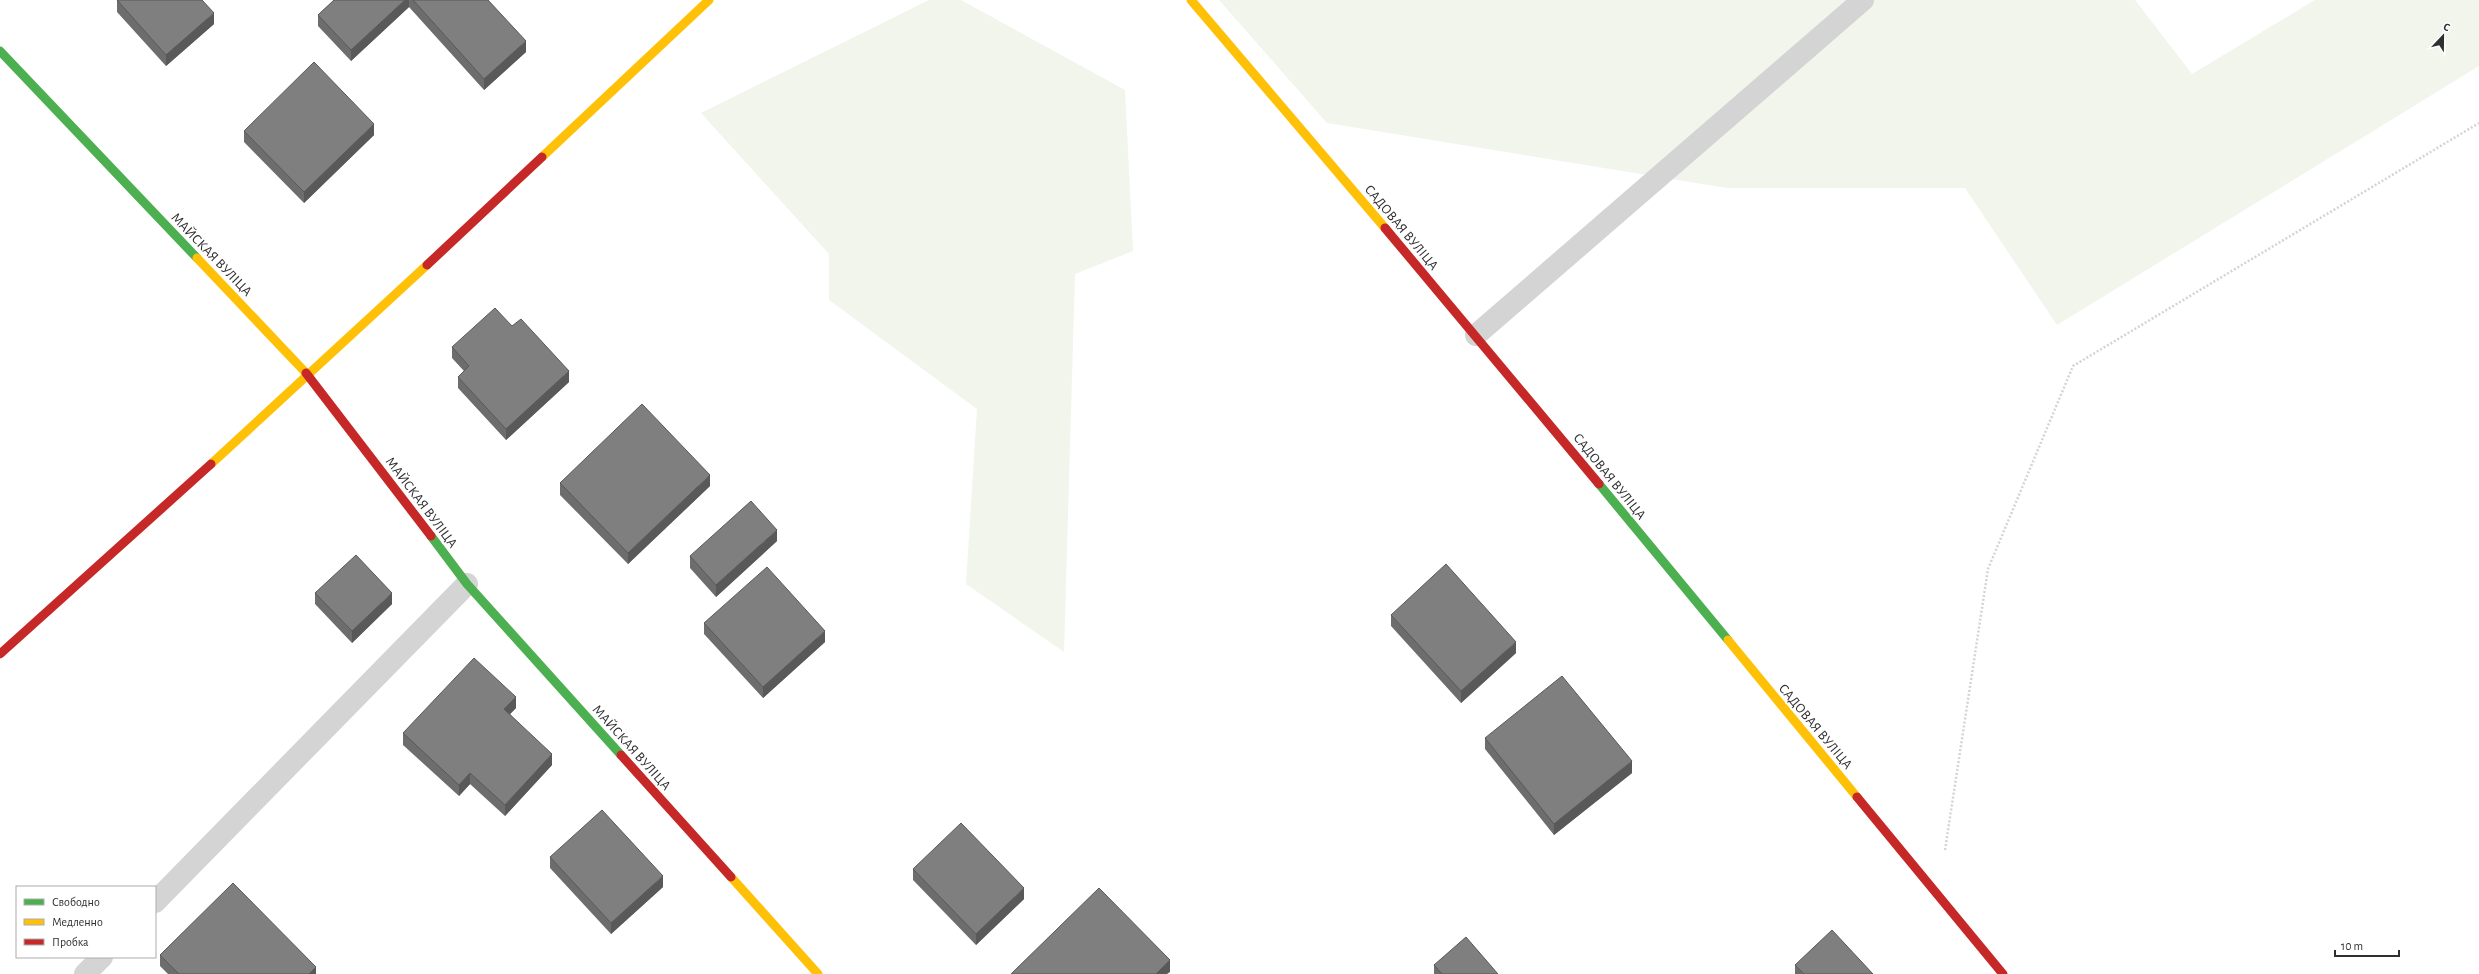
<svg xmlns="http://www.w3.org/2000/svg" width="2479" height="974" font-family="'Alegreya Sans',sans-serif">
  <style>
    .green { fill: #f1f5ec }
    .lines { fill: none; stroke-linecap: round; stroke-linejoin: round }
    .path { stroke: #d4d4d4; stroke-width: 2.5; stroke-dasharray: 2 2; stroke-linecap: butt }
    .lane { stroke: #d4d4d4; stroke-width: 22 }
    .street { stroke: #d4d4d4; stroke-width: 22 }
    .fast { stroke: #4caf50; stroke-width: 9 }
    .slow { stroke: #ffc107; stroke-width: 9 }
    .jam { stroke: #c62828; stroke-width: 9 }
    .wall { fill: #6d6d6d }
    .shaded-wall { fill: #595959 }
    .building { fill: #7f7f7f; stroke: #595959 }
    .labels { text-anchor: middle; stroke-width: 4; stroke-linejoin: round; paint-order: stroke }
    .street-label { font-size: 14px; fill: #2f2f2f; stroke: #fff }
  </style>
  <rect width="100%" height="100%" fill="#fff"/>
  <g class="green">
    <path d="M929 0H961L1125 90 1133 251 1075 274 1064 652 966 584 977 409 829 300V254L701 113Z"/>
    <path d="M1219 0H2135L2192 74 2315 0H2479V66L2057 325 1965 188H1727L1327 123Z"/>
  </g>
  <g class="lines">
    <path class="path" d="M1945 850 1988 569 2073 366 2479 123"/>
    <path class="lane" d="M1476 335 1863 0"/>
    <g class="street">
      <path d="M155 902 467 584"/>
      <path d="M85 974 102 957"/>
    </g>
    <g class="fast">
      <path d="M0 51 197 258"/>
      <path d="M1599 484 1728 640"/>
      <path d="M431 536 467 584 621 755"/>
    </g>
    <g class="slow">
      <path d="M1191 0 1385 228"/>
      <path d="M542 157 709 0"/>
      <path d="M197 258 306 373"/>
      <path d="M211 464 427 265"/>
      <path d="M1728 640 1857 797"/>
      <path d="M731 877 818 974"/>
    </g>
    <g class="jam">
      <path d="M1385 228 1599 484"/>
      <path d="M427 265 542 157"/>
      <path d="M306 373 431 536"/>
      <path d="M0 654 211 464"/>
      <path d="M621 755 731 877"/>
      <path d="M1857 797 2003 974"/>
    </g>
  </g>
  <g class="wall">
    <path d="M117 0 214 24 166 66 117 12Z"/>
    <path d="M334 0H488L526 52 484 90 409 7 351 61 318 26V15Z"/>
    <path d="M244 131 374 135 304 203 244 142Z"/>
    <path d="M512 326 569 382 506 440 458 388V377L464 371 452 358V347Z"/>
    <path d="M560 483 710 486 628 564 560 495Z"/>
    <path d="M777 541 716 597 690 568V556Z"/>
    <path d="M315 593 392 604 352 643 315 604Z"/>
    <path d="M1391 615 1516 653 1461 703 1391 626Z"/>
    <path d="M704 623 825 642 763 698 704 634Z"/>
    <path d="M516 708 510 714 552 765 505 816 470 784 459 796 403 745V733Z"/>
    <path d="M1485 738 1632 773 1554 835 1485 749Z"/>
    <path d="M550 857 663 887 611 934 550 868Z"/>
    <path d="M913 869 1024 899 976 945 913 880Z"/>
    <path d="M160 955 316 974H168L160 966Z"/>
    <path d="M1434 965 1498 974H1434Z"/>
    <path d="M1795 965 1873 974H1795Z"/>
  </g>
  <g class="shaded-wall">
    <path d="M405 0H409V7L351 61V50Z"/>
    <path d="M214 13V24L166 66V55Z"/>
    <path d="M526 41V52L484 90V79Z"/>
    <path d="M374 124V135L304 203V192Z"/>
    <path d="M569 371V382L506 440V429Z"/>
    <path d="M710 475V486L628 564V553Z"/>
    <path d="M777 530V541L716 597V585Z"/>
    <path d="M392 593V604L352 643V631Z"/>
    <path d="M825 631V642L763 698V687Z"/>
    <path d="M1516 642V653L1461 703V691Z"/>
    <path d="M516 697V708L504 720V709Z"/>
    <path d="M552 754V765L505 816V805Z"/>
    <path d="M1632 761V773L1554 835V824Z"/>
    <path d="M470 773V784L459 796V785Z"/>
    <path d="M663 876V887L611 934V923Z"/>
    <path d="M1024 888V899L976 945V934Z"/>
    <path d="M1170 960V972L1167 974H1156Z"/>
    <path d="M316 967V974H309Z"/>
  </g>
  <g class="building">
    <path d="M117 0H202L214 13 166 55Z"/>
    <path d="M334 0H405L351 50 318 15Z"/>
    <path d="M413 0H488L526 41 484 79Z"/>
    <path d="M314 62 374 124 304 192 244 131Z"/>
    <path d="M495 308 512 326 521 319 569 371 506 429 458 377 469 366 452 347Z"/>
    <path d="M642 404 710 475 628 553 560 483Z"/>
    <path d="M751 501 777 530 716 585 690 556Z"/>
    <path d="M356 555 392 593 352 631 315 593Z"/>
    <path d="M1446 564 1516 642 1461 691 1391 615Z"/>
    <path d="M767 567 825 631 763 687 704 623Z"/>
    <path d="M474 658 516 697 504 709 552 754 505 805 470 773 459 785 403 733Z"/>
    <path d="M1562 676 1632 761 1554 824 1485 738Z"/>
    <path d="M602 810 663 876 611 923 550 857Z"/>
    <path d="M961 823 1024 888 976 934 913 869Z"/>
    <path d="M233 883 316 967 309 974H179L160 955Z"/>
    <path d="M1099 888 1170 960 1156 974H1011Z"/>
    <path d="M1832 930 1873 974H1804L1795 965Z"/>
    <path d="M1466 937 1498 974H1442L1434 965Z"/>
  </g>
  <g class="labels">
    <g class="street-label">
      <text transform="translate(1402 227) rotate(50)" y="5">САДОВАЯ ВУЛІЦА</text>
      <text transform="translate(212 254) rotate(46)" y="5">МАЙСКАЯ ВУЛІЦА</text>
      <text transform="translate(1610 476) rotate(51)" y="5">САДОВАЯ ВУЛІЦА</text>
      <text transform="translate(422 502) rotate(53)" y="5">МАЙСКАЯ ВУЛІЦА</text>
      <text transform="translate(1816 726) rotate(50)" y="5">САДОВАЯ ВУЛІЦА</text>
      <text transform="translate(632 747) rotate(48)" y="5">МАЙСКАЯ ВУЛІЦА</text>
    </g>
  </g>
  <rect x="16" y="886" width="140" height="72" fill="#ffffff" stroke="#acacac"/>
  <rect x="24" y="899" width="20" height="6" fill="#4caf50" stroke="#acacac"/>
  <text x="52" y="906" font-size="12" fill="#2f2f2f">Свободно</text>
  <rect x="24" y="919" width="20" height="6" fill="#ffc107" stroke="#acacac"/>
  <text x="52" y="926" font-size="12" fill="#2f2f2f">Медленно</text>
  <rect x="24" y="939" width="20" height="6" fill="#c62828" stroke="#acacac"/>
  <text x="52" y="946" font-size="12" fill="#2f2f2f">Пробка</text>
  <g transform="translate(2443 36) rotate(22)" stroke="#ffffff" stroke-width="3" paint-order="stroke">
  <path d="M0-3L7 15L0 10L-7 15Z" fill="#2f2f2f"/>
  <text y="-6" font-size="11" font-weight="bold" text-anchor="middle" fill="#2f2f2f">С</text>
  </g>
  <path d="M2335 950v6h64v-6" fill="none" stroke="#2f2f2f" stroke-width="2"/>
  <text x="2341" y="950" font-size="12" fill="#2f2f2f" stroke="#ffffff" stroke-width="3" paint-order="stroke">10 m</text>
</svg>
